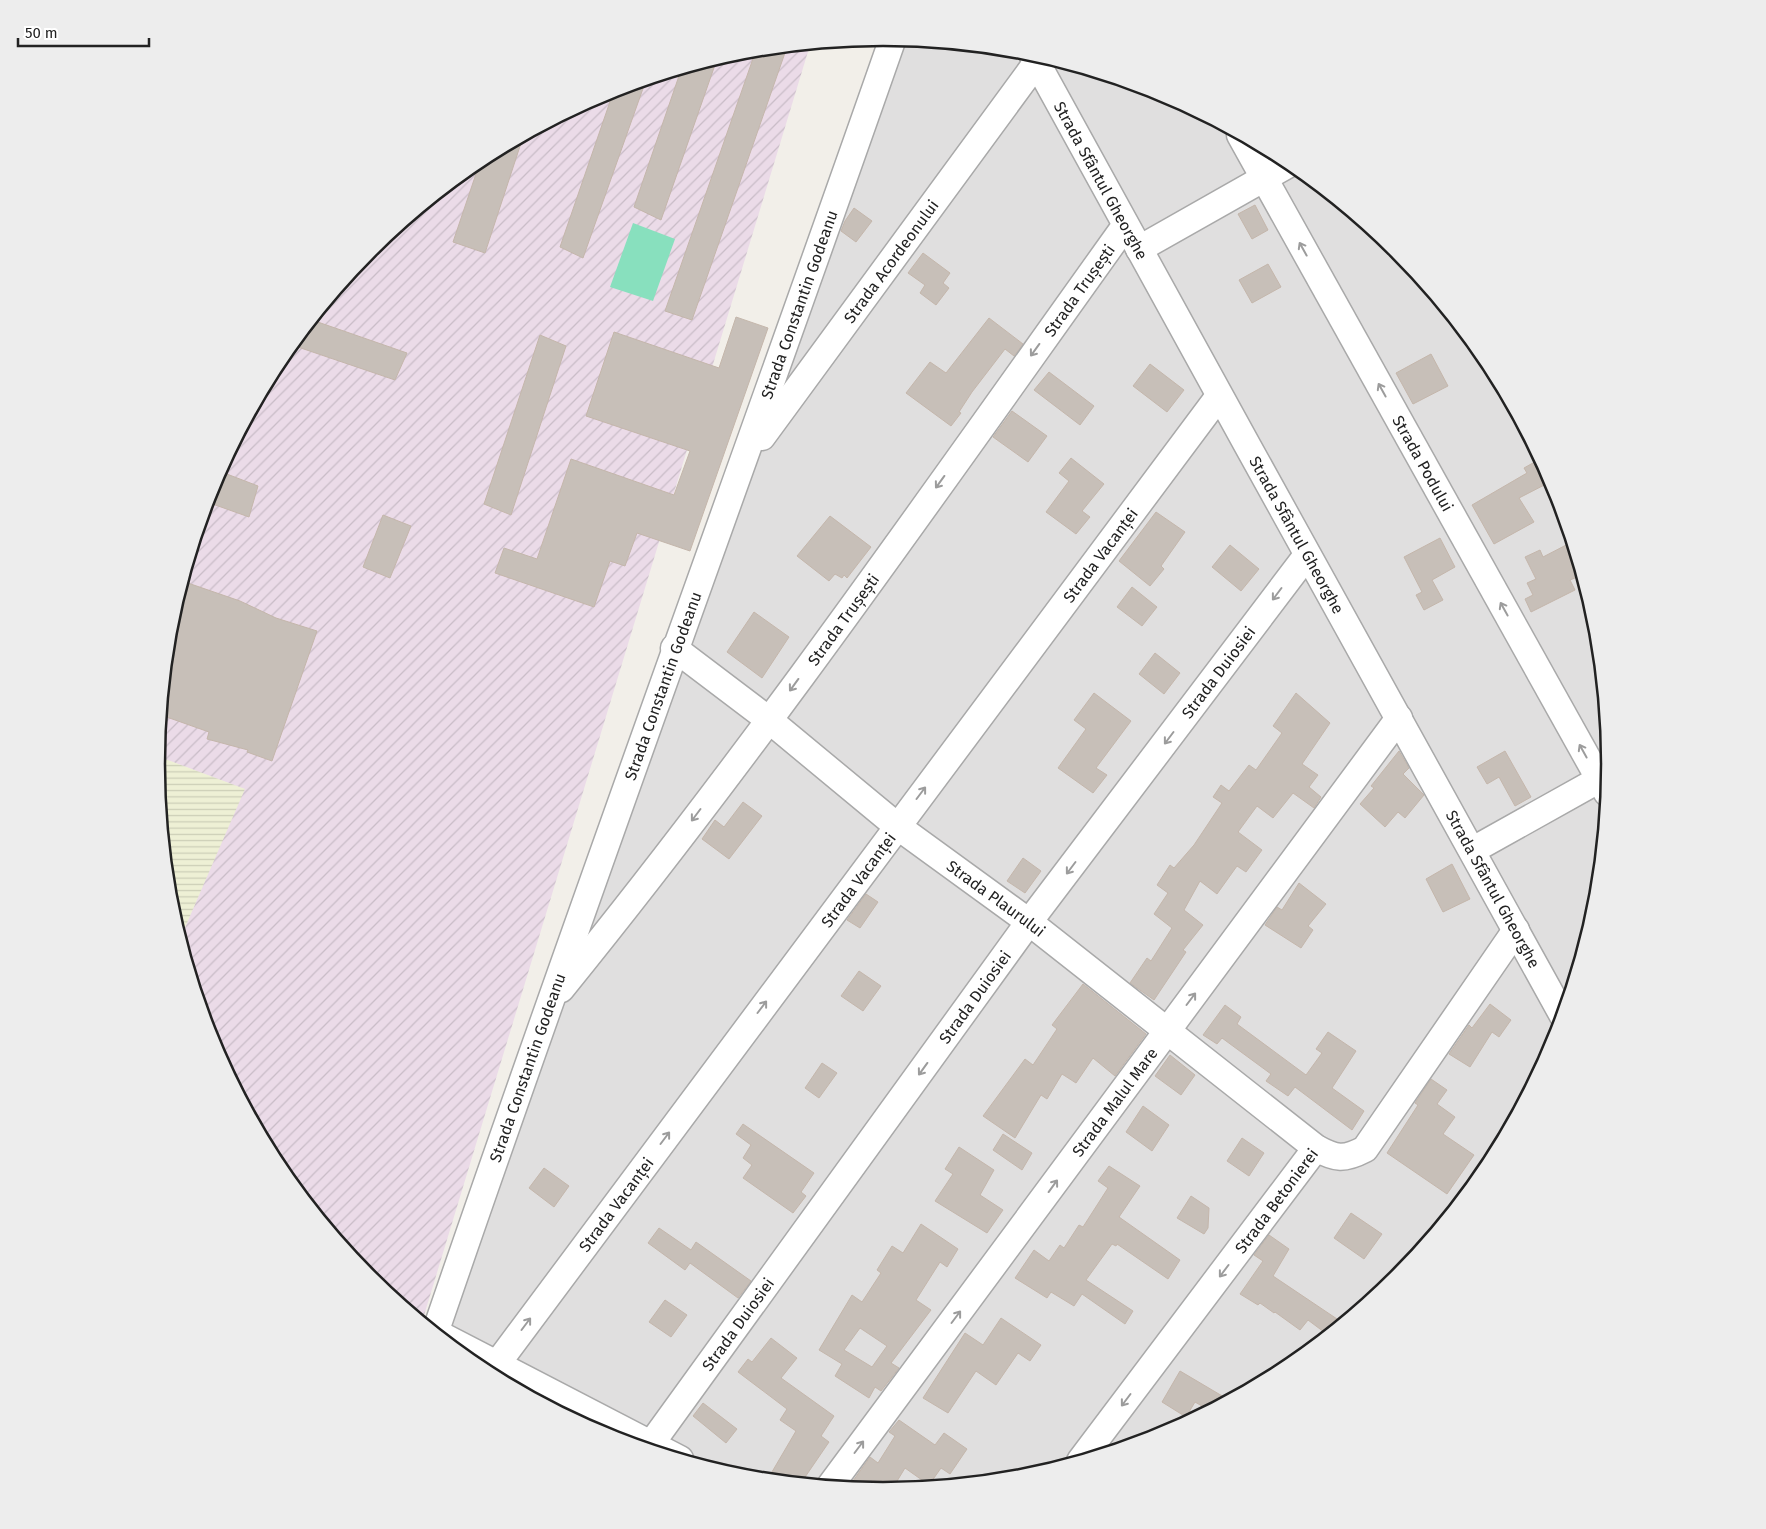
<svg xmlns="http://www.w3.org/2000/svg" width="1766" height="1529" font-family="'Fira Sans',sans-serif">
  <style>
    .residential { fill: #e0dfdf }
    .industrial { fill: url(#industrial-furrows) }
    .farmland { fill: url(#farmland-rules) }
    .pitch { fill: #88e0be }
    .building { fill: #c7bfb8; stroke: #c4b6ab; fill-rule: evenodd }
    .lines { fill: none; stroke-linecap: round; stroke-linejoin: round }
    .minor-casing { stroke: #a9a9a9; stroke-width: 29 }
    .minor { stroke: #fff; stroke-width: 26 }
    .oneway { stroke: #9c9c9c }
    .labels { text-anchor: middle; stroke-width: 5; stroke-linejoin: round; paint-order: stroke }
    .street-label { font-size: 16px; fill: #222; stroke: #fff }
    .rim { fill: none; stroke: #222; stroke-width: 2.5 }
  </style>
  <defs>
    <pattern id="industrial-furrows" width="10" height="10" patternUnits="userSpaceOnUse" patternTransform="scale(1.25)"><rect width="10" height="10" fill="#ebdbe8"/><path d="M-1 1l2-2M0 10L10 0M9 11l2-2" fill="none" stroke="#c9bcc7"/></pattern>
    <pattern id="farmland-rules" width="6" height="5" patternUnits="userSpaceOnUse" patternTransform="scale(1.25)"><rect width="6" height="5" fill="#eef0d5"/><path d="M0 2.5h6" fill="none" stroke="#ccceb7"/></pattern>
  </defs>
  <rect width="100%" height="100%" fill="#f2efe9"/>
  <path class="residential" d="M883 38 1025 52 1161 93 1287 160 1397 251 1488 361 1555 487 1596 623 1610 765 1596 907 1555 1043 1487 1169 1397 1279 1287 1369 1161 1436 1025 1478 883 1491 741 1477 605 1436 479 1369 440 1337Z"/>
  <path class="industrial" d="M810 45 422 1322 369 1278 278 1168 211 1042 180 939 244 789 157 756 170 622 211 486 279 360 369 250 479 160 605 93 741 51Z"/>
  <path class="farmland" d="M157 756 245 789 180 939 170 906Z"/>
  <path class="pitch" d="M633 223 675 239 653 301 610 287Z"/>
  <g class="building">
    <path d="M787 47 692 320 665 311 756 50Z"/>
    <path d="M717 59 661 220 634 207 681 70Z"/>
    <path d="M646 80 583 258 560 247 614 90Z"/>
    <path d="M523 137 485 253 453 242 481 159Z"/>
    <path d="M1255 205 1268 230 1252 239 1238 214Z"/>
    <path d="M854 208 872 221 856 242 841 231 845 221Z"/>
    <path d="M923 253 950 273 943 283 949 288 936 305 920 293 925 285 908 273Z"/>
    <path d="M1268 264 1281 287 1252 303 1239 280Z"/>
    <path d="M736 317 768 328 690 551 637 533 625 566 610 561 594 607 495 573 504 548 537 559 571 459 674 495 690 451 586 416 614 332 719 368Z"/>
    <path d="M989 318 1023 344 1014 356 1005 349 972 392 959 412 961 413 951 426 906 393 930 362 946 373Z"/>
    <path d="M312 320 407 353 395 380 292 345Z"/>
    <path d="M540 335 566 346 511 515 484 504Z"/>
    <path d="M1431 354 1448 386 1413 404 1396 373Z"/>
    <path d="M1150 364 1184 390 1167 412 1133 386Z"/>
    <path d="M1049 372 1094 406 1080 425 1034 390Z"/>
    <path d="M1012 411 1047 436 1028 462 993 437Z"/>
    <path d="M1071 458 1104 484 1082 511 1090 517 1076 534 1046 512 1069 481 1059 473Z"/>
    <path d="M1540 459 1552 481 1519 498 1534 522 1494 544 1472 505 1527 473 1524 468Z"/>
    <path d="M219 471 258 486 249 517 207 502Z"/>
    <path d="M1156 512 1185 532 1161 566 1164 569 1150 586 1119 561Z"/>
    <path d="M383 515 411 526 390 578 363 567Z"/>
    <path d="M830 516 871 547 847 578 844 575 842 578 835 574 829 581 797 556Z"/>
    <path d="M1440 538 1455 567 1432 580 1443 600 1424 610 1416 595 1422 592 1404 557Z"/>
    <path d="M1572 542 1582 575 1570 580 1575 590 1531 612 1525 599 1533 595 1527 583 1536 579 1525 557 1540 550 1543 557Z"/>
    <path d="M1230 545 1259 569 1241 591 1212 567Z"/>
    <path d="M182 581 240 601 276 618 317 631 272 761 247 752 248 750 207 739 209 732 161 715 170 622Z"/>
    <path d="M1132 587 1157 607 1142 626 1117 607Z"/>
    <path d="M754 612 789 637 762 678 727 652Z"/>
    <path d="M1155 653 1180 673 1164 694 1139 674Z"/>
    <path d="M1094 693 1131 721 1096 768 1107 775 1093 793 1058 768 1086 729 1074 720Z"/>
    <path d="M1296 693 1330 723 1302 764 1318 775 1309 787 1321 797 1314 808 1293 793 1273 818 1257 806 1238 832 1262 850 1246 872 1237 866 1217 894 1200 881 1184 910 1203 925 1183 950 1186 952 1154 1000 1130 983 1147 958 1151 961 1172 928 1154 914 1168 893 1157 885 1170 865 1174 868 1194 845 1222 803 1213 797 1221 785 1229 791 1249 765 1256 770 1282 733 1273 726Z"/>
    <path d="M1399 751 1409 768 1403 774 1424 795 1405 818 1398 812 1385 827 1360 804 1374 788 1371 786Z"/>
    <path d="M1505 751 1531 797 1515 806 1499 777 1487 784 1477 767Z"/>
    <path d="M743 802 762 816 729 859 702 839 715 820 724 827Z"/>
    <path d="M1023 858 1041 871 1025 893 1007 881Z"/>
    <path d="M1452 864 1470 899 1443 912 1426 879Z"/>
    <path d="M1299 883 1326 904 1308 926 1313 930 1301 948 1265 925 1277 907 1282 910Z"/>
    <path d="M866 894 878 902 860 928 847 920Z"/>
    <path d="M859 971 881 986 863 1011 841 996Z"/>
    <path d="M1083 984 1146 1034 1115 1076 1093 1058 1076 1083 1062 1074 1047 1099 1041 1095 1015 1138 983 1116 1025 1059 1033 1065 1057 1029 1052 1025Z"/>
    <path d="M1490 1004 1511 1020 1499 1037 1492 1032 1470 1067 1449 1054 1469 1025 1472 1028Z"/>
    <path d="M1225 1005 1241 1017 1237 1024 1306 1075 1322 1053 1316 1049 1328 1032 1356 1051 1332 1088 1364 1111 1352 1130 1295 1087 1288 1096 1266 1081 1271 1074 1222 1038 1217 1044 1203 1035Z"/>
    <path d="M1170 1055 1195 1075 1181 1095 1155 1076Z"/>
    <path d="M822 1063 837 1073 819 1098 805 1088Z"/>
    <path d="M1431 1079 1447 1090 1437 1104 1455 1117 1443 1134 1474 1155 1447 1194 1387 1153 1418 1105 1415 1103Z"/>
    <path d="M1143 1106 1169 1125 1152 1151 1126 1132Z"/>
    <path d="M743 1124 814 1173 801 1192 806 1196 793 1213 743 1178 752 1165 743 1158 751 1145 736 1134Z"/>
    <path d="M1003 1134 1032 1153 1022 1170 993 1150Z"/>
    <path d="M1242 1138 1264 1153 1249 1176 1227 1161Z"/>
    <path d="M959 1147 994 1170 980 1195 1003 1210 987 1233 935 1201 953 1174 945 1169Z"/>
    <path d="M1109 1166 1140 1186 1119 1217 1180 1260 1168 1279 1117 1244 1116 1246 1112 1244 1086 1280 1133 1311 1125 1324 1082 1294 1074 1306 1051 1292 1047 1298 1015 1278 1034 1250 1049 1261 1060 1245 1064 1248 1079 1225 1083 1227 1108 1188 1098 1181Z"/>
    <path d="M544 1168 569 1186 554 1207 529 1188Z"/>
    <path d="M1191 1196 1209 1208 1208 1228 1204 1234 1177 1218Z"/>
    <path d="M1351 1213 1382 1234 1364 1259 1334 1238Z"/>
    <path d="M921 1224 958 1249 947 1267 940 1262 916 1300 931 1310 891 1363 899 1368 881 1391 875 1387 869 1398 835 1376 842 1364 819 1350 852 1295 862 1302 881 1273 877 1270 892 1246 903 1253ZM860 1328 887 1346 872 1367 844 1350Z"/>
    <path d="M659 1228 691 1250 696 1242 751 1281 738 1298 690 1263 685 1270 648 1243Z"/>
    <path d="M1269 1235 1289 1249 1273 1276 1343 1323 1328 1335 1308 1320 1300 1330 1275 1312 1274 1313 1260 1303 1258 1305 1240 1294 1263 1261 1254 1255Z"/>
    <path d="M665 1300 687 1315 671 1337 649 1322Z"/>
    <path d="M1001 1318 1041 1345 1030 1361 1018 1353 996 1385 976 1371 948 1413 923 1398 965 1333 983 1345Z"/>
    <path d="M771 1338 797 1358 781 1378 834 1416 821 1436 829 1442 801 1483 776 1481 769 1477 796 1431 780 1420 787 1409 738 1372 748 1359 752 1362Z"/>
    <path d="M1180 1371 1229 1400 1209 1410 1195 1402 1186 1417 1162 1402Z"/>
    <path d="M703 1403 737 1429 726 1443 693 1416Z"/>
    <path d="M899 1420 935 1445 944 1433 967 1449 950 1474 941 1468 929 1485 905 1468 891 1491 848 1488 870 1457 878 1463 895 1436 889 1432Z"/>
  </g>
  <g class="lines">
    <defs>
      <g id="minor">
        <path id="s1" d="M1032 54C1207 376 1387 694 1563 1016"/>
        <path id="s2" d="M1240 135 1607 793"/>
        <path d="M1139 249 1291 163"/>
        <path id="s3" d="M762 437 1037 62"/>
        <path id="s4" d="M674 648 769 720 897 826 1029 922 1316 1148C1336 1159 1344 1160 1365 1149L1516 930"/>
        <path d="M1473 850 1609 774"/>
        <path id="s5" d="M561 989C760 744 941 483 1125 226"/>
        <path d="M435 1332 680 1459"/>
        <path id="s6" d="M435 1333C583 900 742 470 893 38"/>
        <path id="s7" d="M497 1364 1219 396"/>
        <path id="s8" d="M651 1444 1029 922 1307 555"/>
        <path id="s9" d="M1080 1461 1316 1148"/>
        <path id="s10" d="M830 1486 1399 718"/>
      </g>
    </defs>
    <use href="#minor" class="minor-casing"/>
    <use href="#minor" class="minor"/>
  </g>
  <defs><path id="oneway-shaft" d="M-6 0H5M1.5-3L5.5 0L1.5 3" fill="none" stroke-width="1.6" stroke-linecap="round" stroke-linejoin="round" transform="scale(1.25)"/></defs>
  <g class="oneway">
    <use href="#oneway-shaft" transform="translate(1303 249) rotate(-119)"/>
    <use href="#oneway-shaft" transform="translate(1035 350) rotate(126)"/>
    <use href="#oneway-shaft" transform="translate(1382 390) rotate(-119)"/>
    <use href="#oneway-shaft" transform="translate(940 482) rotate(126)"/>
    <use href="#oneway-shaft" transform="translate(1277 594) rotate(127)"/>
    <use href="#oneway-shaft" transform="translate(1504 609) rotate(-119)"/>
    <use href="#oneway-shaft" transform="translate(794 685) rotate(126)"/>
    <use href="#oneway-shaft" transform="translate(1169 738) rotate(127)"/>
    <use href="#oneway-shaft" transform="translate(1583 751) rotate(-119)"/>
    <use href="#oneway-shaft" transform="translate(921 793) rotate(-53)"/>
    <use href="#oneway-shaft" transform="translate(696 815) rotate(127)"/>
    <use href="#oneway-shaft" transform="translate(1071 868) rotate(127)"/>
    <use href="#oneway-shaft" transform="translate(1191 999) rotate(-53)"/>
    <use href="#oneway-shaft" transform="translate(762 1007) rotate(-53)"/>
    <use href="#oneway-shaft" transform="translate(923 1069) rotate(126)"/>
    <use href="#oneway-shaft" transform="translate(665 1138) rotate(-53)"/>
    <use href="#oneway-shaft" transform="translate(1053 1186) rotate(-54)"/>
    <use href="#oneway-shaft" transform="translate(1224 1271) rotate(127)"/>
    <use href="#oneway-shaft" transform="translate(956 1317) rotate(-53)"/>
    <use href="#oneway-shaft" transform="translate(526 1324) rotate(-53)"/>
    <use href="#oneway-shaft" transform="translate(1126 1400) rotate(127)"/>
    <use href="#oneway-shaft" transform="translate(859 1447) rotate(-53)"/>
  </g>
  <g class="labels">
    <g class="street-label">
      <text dy="6" stroke="none"><textPath href="#s1" startOffset="144">Strada Sfântul Gheorghe</textPath></text>
      <text dy="6" stroke="none"><textPath href="#s3" startOffset="218">Strada Acordeonului</textPath></text>
      <text dy="6" stroke="none"><textPath href="#s5" startOffset="870">Strada Trușești</textPath></text>
      <text dy="6" stroke="none"><textPath href="#s6" startOffset="1091">Strada Constantin Godeanu</textPath></text>
      <text dy="6" stroke="none"><textPath href="#s2" startOffset="376">Strada Podului</textPath></text>
      <text dy="6" stroke="none"><textPath href="#s1" startOffset="549">Strada Sfântul Gheorghe</textPath></text>
      <text dy="6" stroke="none"><textPath href="#s7" startOffset="1009">Strada Vacanței</textPath></text>
      <text dy="6" stroke="none"><textPath href="#s5" startOffset="465">Strada Trușești</textPath></text>
      <text dy="6" stroke="none"><textPath href="#s8" startOffset="958">Strada Duiosiei</textPath></text>
      <text dy="6" stroke="none"><textPath href="#s6" startOffset="686">Strada Constantin Godeanu</textPath></text>
      <text dy="6" stroke="none"><textPath href="#s7" startOffset="604">Strada Vacanței</textPath></text>
      <text dy="6" stroke="none"><textPath href="#s1" startOffset="954">Strada Sfântul Gheorghe</textPath></text>
      <text dy="6" stroke="none"><textPath href="#s4" startOffset="408">Strada Plaurului</textPath></text>
      <text dy="6" stroke="none"><textPath href="#s8" startOffset="552">Strada Duiosiei</textPath></text>
      <text dy="6" stroke="none"><textPath href="#s6" startOffset="281">Strada Constantin Godeanu</textPath></text>
      <text dy="6" stroke="none"><textPath href="#s10" startOffset="478">Strada Malul Mare</textPath></text>
      <text dy="6" stroke="none"><textPath href="#s7" startOffset="199">Strada Vacanței</textPath></text>
      <text dy="6" stroke="none"><textPath href="#s9" startOffset="326">Strada Betonierei</textPath></text>
      <text dy="6" stroke="none"><textPath href="#s8" startOffset="148">Strada Duiosiei</textPath></text>
    </g>
  </g>
  <path d="M0 0H1766V1529H0ZM165 764a718 718 0 1 1 1436 0a718 718 0 1 1-1436 0Z" fill="#ededed" fill-rule="evenodd"/>
  <path class="rim" d="M165 764a718 718 0 1 1 1436 0a718 718 0 1 1-1436 0Z"/>
  <path d="M18 38v8h131v-8" fill="none" stroke="#222222" stroke-width="2.5"/>
  <text x="25" y="38" font-size="15" fill="#222222" stroke="#ffffff" stroke-width="4" paint-order="stroke">50 m</text>
</svg>
